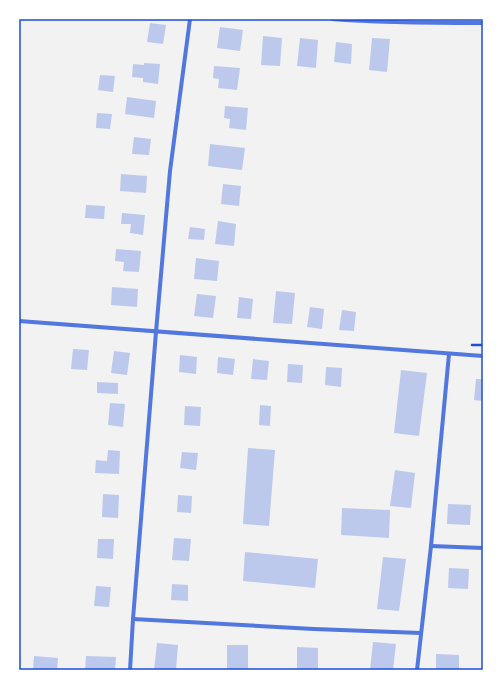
<svg xmlns="http://www.w3.org/2000/svg" width="502" height="689" font-family="'Alegreya Sans',sans-serif">
  <style>
    .building { fill: #bdc9ec }
    .lines { fill: none; stroke-linecap: round; stroke-linejoin: round }
    .path { stroke: #1d4ed8; stroke-width: 2.5 }
    .minor { stroke: #5277de; stroke-width: 4 }
    .neatline { fill: none; stroke: #1d4ed8; stroke-width: 1.5 }
  </style>
  <rect width="100%" height="100%" fill="#f2f2f2"/>
  <g class="building">
    <path d="M150 23 166 25 163 44 147 42Z"/>
    <path d="M220 27 243 30 240 51 217 48Z"/>
    <path d="M263 36 282 38 280 66 261 65Z"/>
    <path d="M300 38 318 40 316 68 297 66Z"/>
    <path d="M372 38 390 39 387 72 369 70Z"/>
    <path d="M336 42 352 44 351 64 334 62Z"/>
    <path d="M144 63 160 64 158 84 143 82V78L132 77 133 64 144 65Z"/>
    <path d="M214 66 240 68 237 90 218 88 219 79 213 78Z"/>
    <path d="M100 75 115 76 113 92 98 90Z"/>
    <path d="M127 97 156 101 154 118 125 114Z"/>
    <path d="M225 106 248 108 246 130 229 128 230 119 224 118Z"/>
    <path d="M97 113 112 114 110 129 96 128Z"/>
    <path d="M134 137 151 139 149 155 132 154Z"/>
    <path d="M210 144 245 148 242 170 208 166Z"/>
    <path d="M121 174 147 176 146 193 120 191Z"/>
    <path d="M223 184 241 186 239 206 221 204Z"/>
    <path d="M86 205 105 206 104 219 85 218Z"/>
    <path d="M122 213 145 215 143 235 130 233 131 224H121Z"/>
    <path d="M218 221 236 224 234 246 215 244Z"/>
    <path d="M190 227 205 229 204 240 188 239Z"/>
    <path d="M116 249 141 251 139 272 123 271 124 262 115 261Z"/>
    <path d="M196 258 219 261 217 281 194 279Z"/>
    <path d="M112 287 138 289 137 307 111 305Z"/>
    <path d="M276 291 295 293 292 324 273 323Z"/>
    <path d="M197 294 216 296 213 318 194 316Z"/>
    <path d="M239 297 253 299 251 319 237 318Z"/>
    <path d="M310 307 324 309 322 329 307 327Z"/>
    <path d="M342 310 356 312 354 331 339 330Z"/>
    <path d="M73 349 89 350 87 370 71 369Z"/>
    <path d="M114 351 130 353 127 375 111 373Z"/>
    <path d="M180 355 197 357 196 374 179 372Z"/>
    <path d="M218 357 235 359 233 375 217 373Z"/>
    <path d="M253 359 269 361 267 380 251 379Z"/>
    <path d="M288 364 303 365 302 383 287 382Z"/>
    <path d="M326 367 342 368 341 387 325 385Z"/>
    <path d="M401 370 427 373 419 436 394 433Z"/>
    <path d="M476 379H483V401L474 400Z"/>
    <path d="M97 382 118 383V394L97 393Z"/>
    <path d="M110 403 125 404 123 427 108 425Z"/>
    <path d="M260 405 271 406 270 426 259 425Z"/>
    <path d="M185 406 201 407 200 426 184 425Z"/>
    <path d="M248 448 275 450 269 526 243 524Z"/>
    <path d="M108 450 120 451 119 474 95 473 96 460 107 461Z"/>
    <path d="M182 452 198 453 196 470 180 468Z"/>
    <path d="M395 470 415 473 411 508 390 506Z"/>
    <path d="M103 494 119 495 118 518 102 517Z"/>
    <path d="M178 495 192 496 191 513 177 512Z"/>
    <path d="M448 504 471 505 470 525 447 524Z"/>
    <path d="M342 508 390 510 389 538 341 535Z"/>
    <path d="M174 538 191 539 189 561 172 560Z"/>
    <path d="M98 539H114L113 559 97 558Z"/>
    <path d="M245 552 318 559 315 588 243 581Z"/>
    <path d="M383 557 406 559 399 611 377 609Z"/>
    <path d="M449 568 469 569 468 589 448 588Z"/>
    <path d="M172 584 188 585V601L171 600Z"/>
    <path d="M96 586 111 587 109 607 94 606Z"/>
    <path d="M373 642 396 644 393 670H370Z"/>
    <path d="M157 643 178 645 176 670H154Z"/>
    <rect x="227" y="645" width="21" height="25"/>
    <path d="M297 647 318 648V670H297Z"/>
    <path d="M436 654 459 655V670H436Z"/>
    <path d="M34 656 58 658 57 670H33Z"/>
    <path d="M86 656 116 657 115 670H85Z"/>
  </g>
  <g class="lines">
    <path class="path" d="M472 345H483"/>
    <g class="minor">
      <path d="M332 19C382 23 433 23 483 23"/>
      <path d="M19 321 483 356"/>
      <path d="M431 546 483 548"/>
      <path d="M133 619 314 629 421 633"/>
      <path d="M130 670 133 619 156 332 170 171 190 19"/>
      <path d="M417 670 431 546 449 354"/>
    </g>
  </g>
  <rect width="502" height="689" fill="none" stroke="#ffffff" stroke-width="40"/>
  <rect x="20" y="20" width="462" height="649" class="neatline"/>
</svg>
